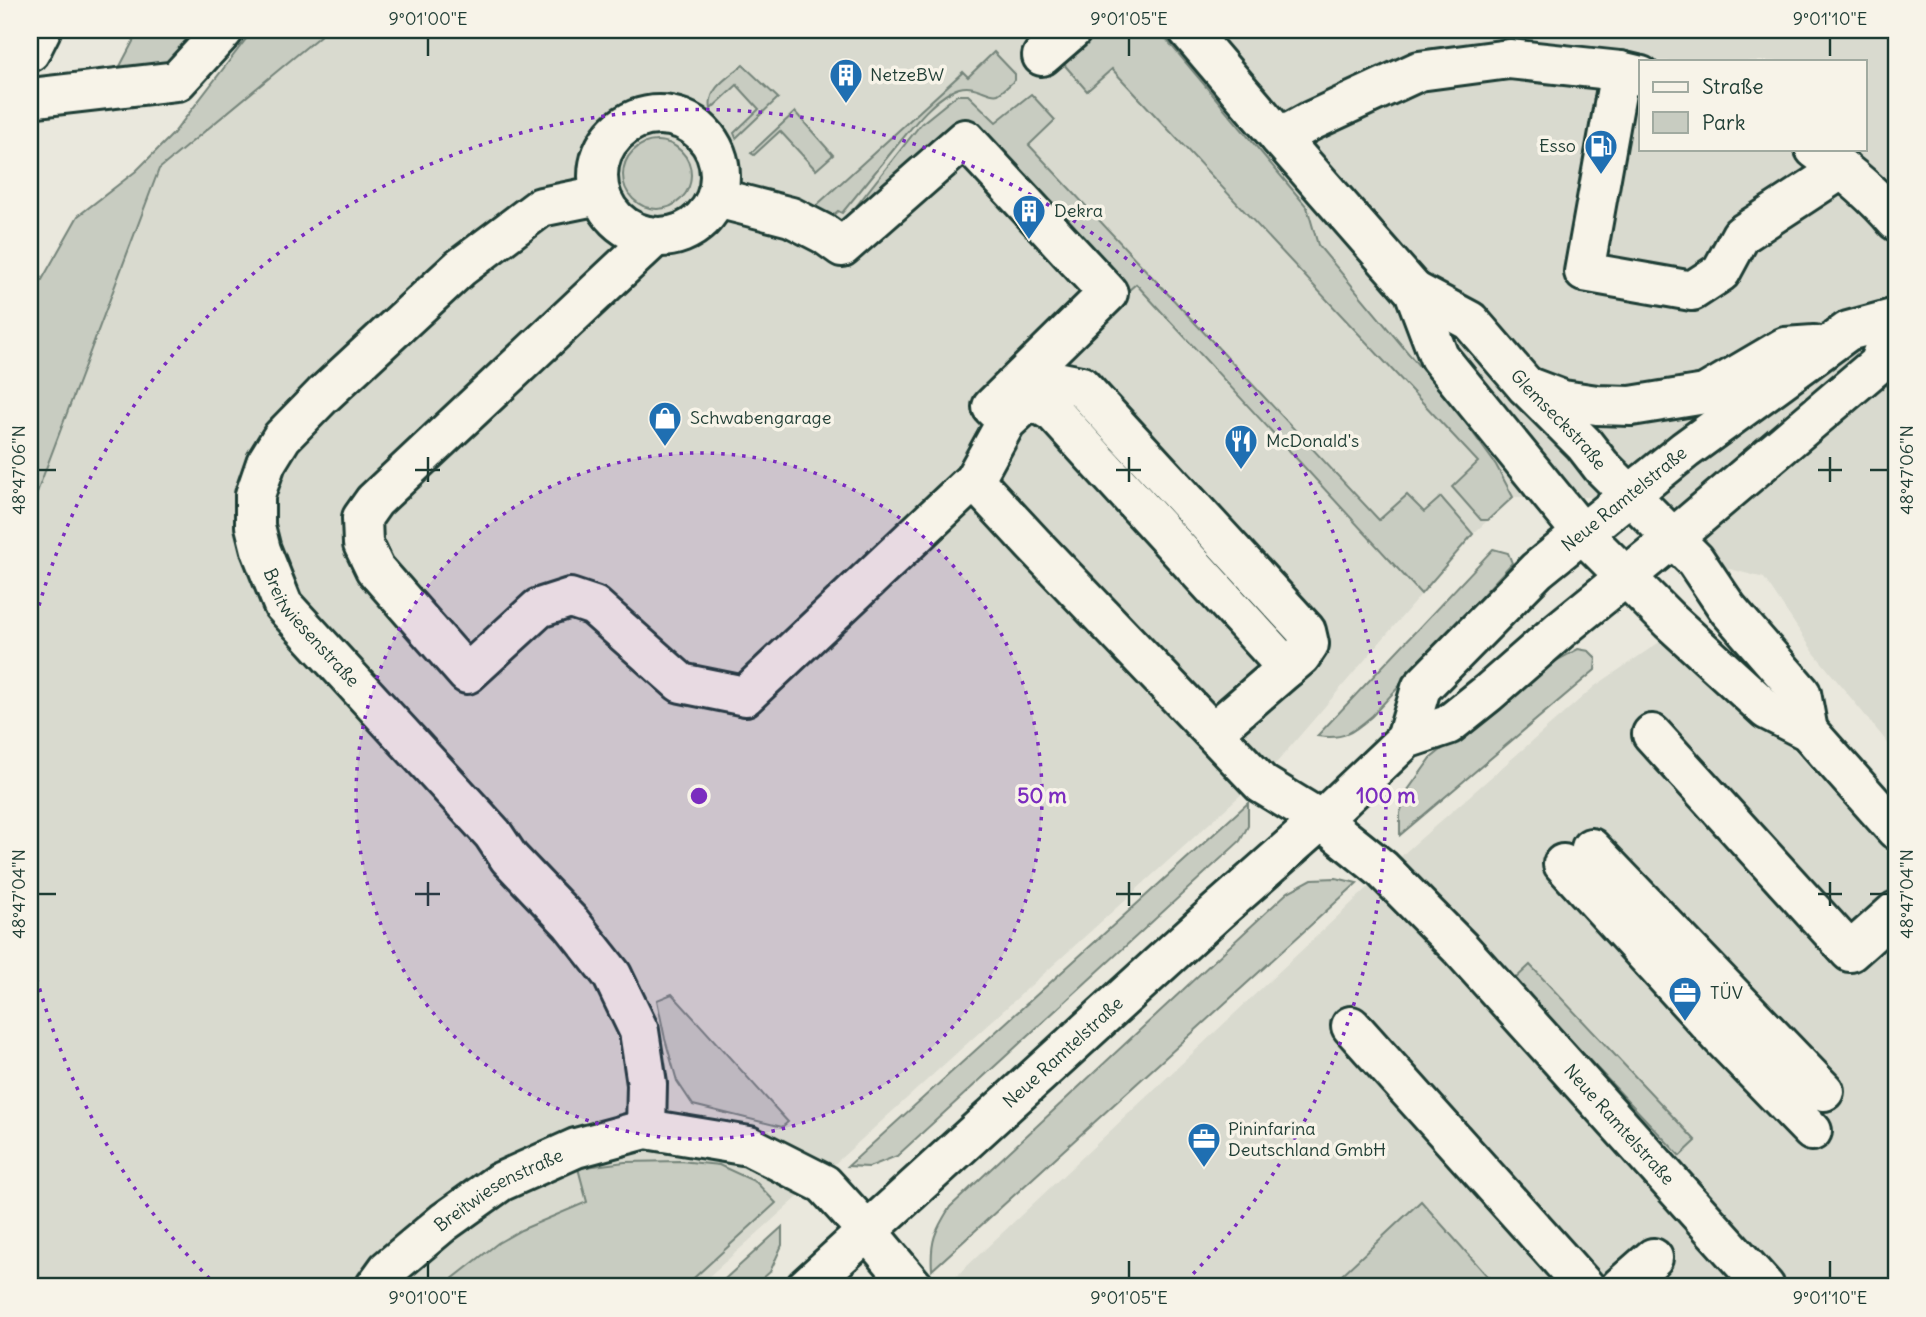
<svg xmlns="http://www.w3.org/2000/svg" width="1926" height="1317" font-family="Delius,sans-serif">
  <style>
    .built { fill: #d9dacf; fill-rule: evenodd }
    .green { fill: #c8ccc1; stroke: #74847a; stroke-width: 2 }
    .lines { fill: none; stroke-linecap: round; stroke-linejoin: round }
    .minor-casing { stroke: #1f3d34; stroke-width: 44 }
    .major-casing { stroke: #1f3d34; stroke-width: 44 }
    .highway-casing { stroke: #1f3d34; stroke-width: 44 }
    .minor { stroke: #f7f3e8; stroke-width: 38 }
    .major { stroke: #f7f3e8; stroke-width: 38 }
    .highway { stroke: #f7f3e8; stroke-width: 38 }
    .ticks { fill: none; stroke: #1f3d34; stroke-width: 2.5 }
    .ring { fill: none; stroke: #7b2cbf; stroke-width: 3.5; stroke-dasharray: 3.5 7 }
    .labels { text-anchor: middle; stroke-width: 7; stroke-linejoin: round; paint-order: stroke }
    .poi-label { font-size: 18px; fill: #1f3d34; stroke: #f7f3e8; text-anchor: start }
    .street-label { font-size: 18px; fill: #1f3d34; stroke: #f7f3e8 }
    .centre { fill: #7b2cbf; stroke: #f7f3e8; stroke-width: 3.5 }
    .ring-label { font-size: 21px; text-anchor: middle; font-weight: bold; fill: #7b2cbf; stroke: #f7f3e8; stroke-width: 7; stroke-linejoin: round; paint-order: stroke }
    .neatline { fill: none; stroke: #1f3d34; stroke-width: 2.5 }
    .ticks-label { font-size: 18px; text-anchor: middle; fill: #1f3d34 }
  </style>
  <rect width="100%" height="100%" fill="#eae8dd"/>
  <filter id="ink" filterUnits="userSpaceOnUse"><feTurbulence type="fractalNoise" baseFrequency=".0143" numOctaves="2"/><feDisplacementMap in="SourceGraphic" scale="14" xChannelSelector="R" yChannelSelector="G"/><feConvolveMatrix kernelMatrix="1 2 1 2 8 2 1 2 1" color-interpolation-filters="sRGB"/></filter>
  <g filter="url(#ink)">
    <g class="built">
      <path d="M327 30H1896V753L1815 654 1764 578 1695 560 1630 497H1513L1473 534 1278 761 807 1189 697 1287H30V511L159 169ZM1641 61H1865V149H1641Z"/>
      <path d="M1667 637 1765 718 1896 862V1287H945L1409 849 1595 686Z"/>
    </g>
    <g class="green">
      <path d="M139 30H224L177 81 107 91Z"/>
      <path d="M253 30H327L159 169 30 511V301L78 216 136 171 173 134Z"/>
      <path d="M1101 30H1156L1161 33 1307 207 1318 245 1460 415 1496 465 1513 497 1488 520H1481L1452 487 1478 462 1112 69 1087 91 1062 62Z"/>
      <path d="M994 52 1015 74V80C1010 84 1004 91 998 94 988 98 973 79 952 91 928 104 911 129 894 149 877 170 859 192 842 213L838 211 821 225 808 213 963 72 968 77Z"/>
      <path d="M743 65 778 98 736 138 734 133 759 109 737 85 711 109C707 88 729 77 743 65Z"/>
      <path d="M1031 94 1055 120 1029 145 1379 520 1407 495 1424 512 1441 497 1473 534 1421 594 1136 284 1121 297 956 121 849 221 847 218 921 124 957 95H968L996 122Z"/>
      <path d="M795 112 833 155 816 170 780 131 754 155 751 153Z"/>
      <circle cx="657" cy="175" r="34"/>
      <path d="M1493 549 1508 553 1512 563 1372 716C1352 733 1344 740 1317 736Z"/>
      <path d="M1578 649 1589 651 1596 658 1595 670 1400 835V813L1408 790 1431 758 1522 685 1550 664Z"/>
      <path d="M1248 803V826L1240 841 897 1156 869 1167 848 1166Z"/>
      <path d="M1336 878 1357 883 932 1270C930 1241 935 1231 950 1207L1288 892 1312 879Z"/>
      <path d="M1530 965 1696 1141 1680 1156 1514 980Z"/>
      <path d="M672 994 788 1122 782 1127 693 1105 677 1081 665 1039 657 1000Z"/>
      <path d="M680 1161 719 1165 756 1182 776 1203 684 1287H442L498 1243 521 1230 587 1202 578 1168 625 1162Z"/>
      <path d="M1421 1201 1497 1287H1329Z"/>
      <path d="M782 1227V1245L770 1272 753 1287H716Z"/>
    </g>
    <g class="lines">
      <defs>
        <g id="minor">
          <path d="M1188 30 1280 138 1414 291 1439 357 1582 533 1670 621 1767 710 1808 731 1896 830"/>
          <path d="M1042 56 1072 30"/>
          <path d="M1620 71 1584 272 1692 291 1721 272 1741 235 1842 169"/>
          <path d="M30 98 177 81 224 30"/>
          <circle cx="659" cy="176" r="61"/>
          <path d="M1280 138 1311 121 1419 71 1509 59 1620 71 1641 76"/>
          <path d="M1815 149C1844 170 1873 193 1896 221"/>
          <path id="s1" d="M600 195 541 207 460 268 323 395 282 437 266 463 255 495V526L261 550 283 605 493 834 509 858 571 923 612 975 639 1031 647 1084 646 1129"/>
          <path d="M717 198 791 217 824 234 842 247 965 139 1108 293 992 407 995 410"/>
          <path d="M655 237 374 501 362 518 363 544 375 569 467 674 539 608 570 598 594 606 681 683 745 696 974 480 1006 422 1031 399 1054 413 1287 668 1213 732"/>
          <path id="s2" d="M1414 291 1470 321 1526 386 1584 444 1601 466 1695 560 1728 609 1801 693 1808 731"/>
          <path d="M1031 399 1056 381 1081 386 1306 631 1309 644 1301 656 1287 668"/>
          <path id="s3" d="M974 480 1033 544 1262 784 1321 820 1382 869 1461 949 1765 1287"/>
          <path d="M1652 734 1850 952 1896 911"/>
          <path d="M1591 848 1824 1091"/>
          <path d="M1563 864 1720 1036 1812 1131"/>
          <path d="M1351 1026 1585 1287"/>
          <path id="s4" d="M375 1287 388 1269 444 1222 500 1182 576 1148 646 1129 749 1146 824 1184 867 1231 914 1287"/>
          <path d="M1620 1287 1653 1258"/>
        </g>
        <g id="major">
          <path d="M1526 386 1563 400 1597 405 1631 406 1705 394 1785 347 1814 345"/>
          <path id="s5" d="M1406 739 1421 688 1537 570 1685 450 1848 331 1896 318"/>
          <path id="s6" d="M806 1287 1217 912 1321 820 1406 739 1448 725 1488 693 1560 630 1672 539 1878 364 1896 318"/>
        </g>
        <path id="highway" d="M30 52 41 30"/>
      </defs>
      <use href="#minor" class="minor-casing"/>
      <use href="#major" class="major-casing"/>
      <use href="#highway" class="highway-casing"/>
      <use href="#minor" class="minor"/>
      <use href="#major" class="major"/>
      <use href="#highway" class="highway"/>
    </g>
  </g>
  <path class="ticks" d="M428 38V56M1129 38V56M1830 38V56M428 457V482M1129 457V482M1830 457V482M38 470H56M415 470H440M1116 470H1141M1818 470H1842M1870 470H1888M428 882V906M1129 882V906M1830 882V906M38 894H56M415 894H440M1116 894H1141M1818 894H1842M1870 894H1888M428 1261V1278M1129 1261V1278M1830 1261V1278"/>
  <circle cx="699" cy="796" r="343" fill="#7b2cbf" fill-opacity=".12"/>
  <g class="ring">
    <circle cx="699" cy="796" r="343"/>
    <path d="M217 1286A687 687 0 0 1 31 956M31 636A687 687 0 1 1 1181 1286"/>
  </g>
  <defs>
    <symbol id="building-pin" viewBox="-11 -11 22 30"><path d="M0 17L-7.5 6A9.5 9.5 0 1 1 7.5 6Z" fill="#1f6fb2" stroke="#f7f3e8"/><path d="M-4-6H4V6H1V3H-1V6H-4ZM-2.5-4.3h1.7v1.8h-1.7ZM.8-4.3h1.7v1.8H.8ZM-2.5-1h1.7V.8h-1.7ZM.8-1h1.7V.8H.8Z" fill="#fff"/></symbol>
    <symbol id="fuel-pin" viewBox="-11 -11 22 30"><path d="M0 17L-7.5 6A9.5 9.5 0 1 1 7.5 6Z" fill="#1f6fb2" stroke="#f7f3e8"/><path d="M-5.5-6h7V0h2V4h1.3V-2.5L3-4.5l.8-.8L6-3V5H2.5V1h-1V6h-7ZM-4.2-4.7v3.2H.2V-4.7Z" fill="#fff"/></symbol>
    <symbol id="shop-pin" viewBox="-11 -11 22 30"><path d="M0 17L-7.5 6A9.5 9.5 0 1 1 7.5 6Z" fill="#1f6fb2" stroke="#f7f3e8"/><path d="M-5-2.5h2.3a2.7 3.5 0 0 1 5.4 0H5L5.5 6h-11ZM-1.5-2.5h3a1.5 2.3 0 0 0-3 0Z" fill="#fff"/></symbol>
    <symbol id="restaurant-pin" viewBox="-11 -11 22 30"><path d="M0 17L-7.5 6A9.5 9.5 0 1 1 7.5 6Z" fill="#1f6fb2" stroke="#f7f3e8"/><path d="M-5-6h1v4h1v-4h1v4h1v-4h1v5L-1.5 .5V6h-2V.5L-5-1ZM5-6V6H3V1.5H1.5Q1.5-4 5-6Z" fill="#fff"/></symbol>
    <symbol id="office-pin" viewBox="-11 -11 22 30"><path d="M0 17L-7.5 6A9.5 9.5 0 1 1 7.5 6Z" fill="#1f6fb2" stroke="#f7f3e8"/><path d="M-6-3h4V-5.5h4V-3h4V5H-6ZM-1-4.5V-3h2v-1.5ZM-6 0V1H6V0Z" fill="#fff"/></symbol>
  </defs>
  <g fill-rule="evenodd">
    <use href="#building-pin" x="827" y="56" width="38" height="52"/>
    <use href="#fuel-pin" x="1582" y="127" width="38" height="52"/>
    <use href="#building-pin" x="1010" y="192" width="38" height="52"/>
    <use href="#shop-pin" x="646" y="399" width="38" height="52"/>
    <use href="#restaurant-pin" x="1222" y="422" width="38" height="52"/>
    <use href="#office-pin" x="1666" y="974" width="38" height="52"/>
    <use href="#office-pin" x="1185" y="1120" width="38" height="52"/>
  </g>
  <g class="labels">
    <g class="poi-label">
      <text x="870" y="81">NetzeBW</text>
      <text x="1576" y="152" text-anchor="end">Esso</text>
      <text x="1054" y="217">Dekra</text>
      <text x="690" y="424">Schwabengarage</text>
      <text x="1266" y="447">McDonald's</text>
      <text x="1710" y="999">TÜV</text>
      <text x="1228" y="1135">Pininfarina<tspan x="1228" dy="21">Deutschland GmbH</tspan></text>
    </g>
    <g class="street-label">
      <text dy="6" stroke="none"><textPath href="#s2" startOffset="196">Glemseckstraße</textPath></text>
      <text dy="6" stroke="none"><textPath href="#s5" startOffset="331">Neue Ramtelstraße</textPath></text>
      <text dy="6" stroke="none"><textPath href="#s1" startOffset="621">Breitwiesenstraße</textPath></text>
      <text dy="6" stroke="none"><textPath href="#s6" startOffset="348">Neue Ramtelstraße</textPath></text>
      <text dy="6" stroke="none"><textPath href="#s3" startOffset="915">Neue Ramtelstraße</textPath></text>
      <text dy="6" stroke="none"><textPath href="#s4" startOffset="159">Breitwiesenstraße</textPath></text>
    </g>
  </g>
  <circle cx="699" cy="796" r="10" class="centre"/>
  <g class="ring-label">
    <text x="1042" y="803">50 m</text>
    <text x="1386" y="803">100 m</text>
  </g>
  <rect width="1926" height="1317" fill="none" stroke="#f7f3e8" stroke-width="77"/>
  <rect x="1639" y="60" width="228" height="91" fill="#f7f3e8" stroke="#a1aaa0" stroke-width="2"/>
  <rect x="1653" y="82" width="35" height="10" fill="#f7f3e8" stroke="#a1aaa0" stroke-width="2"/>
  <text x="1702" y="94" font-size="21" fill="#1f3d34">Straße</text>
  <rect x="1653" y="112" width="35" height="21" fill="#c8ccc1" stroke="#a1aaa0" stroke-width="2"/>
  <text x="1702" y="130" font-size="21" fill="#1f3d34">Park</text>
  <rect x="38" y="38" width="1850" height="1240" class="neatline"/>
  <g class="ticks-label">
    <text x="428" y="25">9°01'00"E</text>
    <text x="1129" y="25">9°01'05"E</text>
    <text x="1830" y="25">9°01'10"E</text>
    <text transform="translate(19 470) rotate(-90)" y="6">48°47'06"N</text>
    <text transform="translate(1907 470) rotate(-90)" y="6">48°47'06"N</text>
    <text transform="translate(19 894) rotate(-90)" y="6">48°47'04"N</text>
    <text transform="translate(1907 894) rotate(-90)" y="6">48°47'04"N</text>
    <text x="428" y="1304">9°01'00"E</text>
    <text x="1129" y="1304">9°01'05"E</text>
    <text x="1830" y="1304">9°01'10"E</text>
  </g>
</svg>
